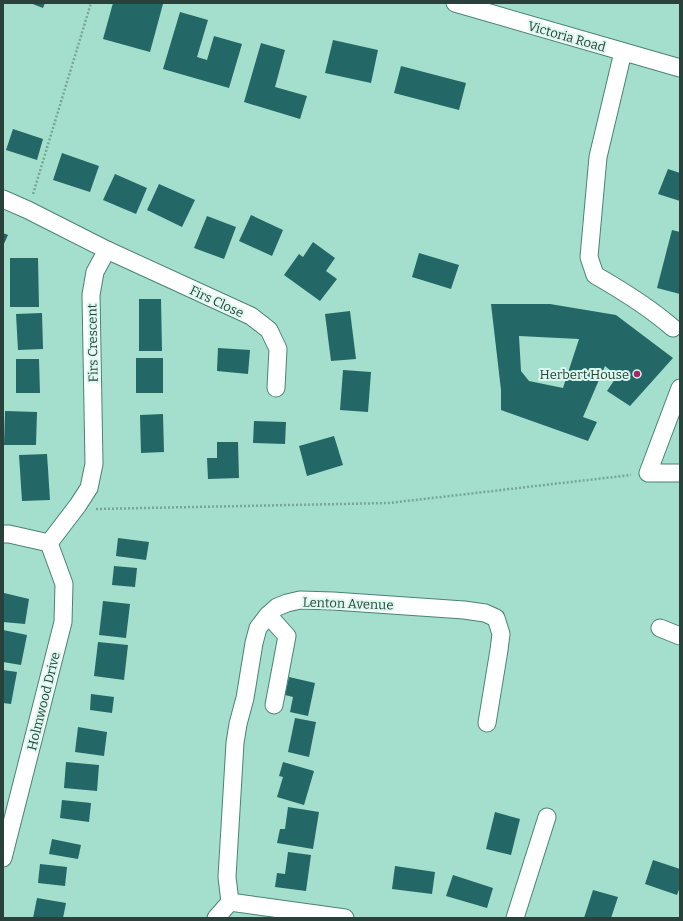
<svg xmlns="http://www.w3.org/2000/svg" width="683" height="921" font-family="Bitter,serif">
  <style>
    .building { fill: #236766; fill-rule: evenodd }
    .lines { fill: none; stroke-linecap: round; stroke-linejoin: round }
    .minor-casing { stroke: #498373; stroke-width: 19 }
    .path { stroke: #77a697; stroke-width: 2.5; stroke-dasharray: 2 2; stroke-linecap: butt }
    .minor { stroke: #fff; stroke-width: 17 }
    .poi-dot { fill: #aa246b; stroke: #dbf9ef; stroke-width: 1.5 }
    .labels { text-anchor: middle; stroke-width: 4; stroke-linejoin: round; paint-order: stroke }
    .street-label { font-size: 13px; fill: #29413a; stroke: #dbf9ef }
    .poi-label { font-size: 13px; fill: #29413a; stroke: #dbf9ef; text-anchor: end }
  </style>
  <rect width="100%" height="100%" fill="#a3dfcc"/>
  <g class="building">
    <path d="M30 3H45L43 8Z"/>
    <path d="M113 3 163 4 150 52 103 39Z"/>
    <path d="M180 12 208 20 197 57 207 60 214 36 242 44 229 88 163 69Z"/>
    <path d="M333 40 378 50 371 83 325 73Z"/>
    <path d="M261 43 285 50 275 87 307 96 300 119 244 102Z"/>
    <path d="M401 66 466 83 459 110 394 93Z"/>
    <path d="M13 129 43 139 37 160 6 150Z"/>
    <path d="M62 153 99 166 90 192 53 180Z"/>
    <path d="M668 169 680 173V201L658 194Z"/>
    <path d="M115 174 147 188 136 214 103 200Z"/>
    <path d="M159 184 195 200 182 227 147 210Z"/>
    <path d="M251 215 283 230 272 256 239 241Z"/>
    <path d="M207 216 236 227 224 259 194 248Z"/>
    <path d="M672 230 680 232V294L657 288Z"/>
    <path d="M3 233 8 235 3 246Z"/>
    <path d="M313 242 335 258 326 271 337 279 320 301 284 275 299 254 303 257Z"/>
    <path d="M419 253 459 265 451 289 412 277Z"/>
    <path d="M10 258H38L39 307H10Z"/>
    <path d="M139 299H161L162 351H139Z"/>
    <path d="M491 304H550L616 315 673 358 630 406 607 391 617 376 605 366 583 417 597 422 588 441 501 410V390ZM519 336 579 339 563 388 529 381 521 371Z"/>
    <path d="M350 311 356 359 331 361 325 314Z"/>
    <path d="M42 313 43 349 18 350 16 314Z"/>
    <path d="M218 348 250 350 248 374 217 371Z"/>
    <rect x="136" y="358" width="27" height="35"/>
    <path d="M16 359H39L40 393H16Z"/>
    <path d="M343 370 371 372 368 412 340 410Z"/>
    <path d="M5 411 37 412 36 445H4Z"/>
    <path d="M163 414 164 452 141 453 140 415Z"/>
    <path d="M254 421 286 422 285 444 253 443Z"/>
    <path d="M334 436 343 465 307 476 299 446Z"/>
    <path d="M217 442H238L239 478 208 479 207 458H217Z"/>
    <path d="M47 454 50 500 22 501 19 455Z"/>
    <path d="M118 538 149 542 146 560 116 556Z"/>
    <path d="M114 566 137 568 135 587 112 585Z"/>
    <path d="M4 593 29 599 25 624 3 622Z"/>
    <path d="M103 601 130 604 126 638 99 635Z"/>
    <path d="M3 630 27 635 21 665 3 662Z"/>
    <path d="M98 642 128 645 124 680 94 676Z"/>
    <path d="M3 670 17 672 11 704 3 703Z"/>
    <path d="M289 677 315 683 308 716 290 712 293 697 285 695Z"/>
    <path d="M91 694 114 697 112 713 90 710Z"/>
    <path d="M295 718 316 722 309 757 288 752Z"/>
    <path d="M78 727 107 732 104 756 75 752Z"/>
    <path d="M66 762 99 765 97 791 64 788Z"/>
    <path d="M283 762 314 771 304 805 277 797 283 777 279 776Z"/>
    <path d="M62 800 91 803 89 822 60 818Z"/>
    <path d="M288 807 319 812 313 849 277 843 280 829H285Z"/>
    <path d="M495 812 520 819 511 855 486 849Z"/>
    <path d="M52 839 81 845 78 859 49 854Z"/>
    <path d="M288 852 311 855 306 891 275 887 277 873 285 874Z"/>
    <path d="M653 860 680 869V887L677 895 645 884Z"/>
    <path d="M40 864 67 867 65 886 38 883Z"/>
    <path d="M395 866 435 872 432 894 392 889Z"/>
    <path d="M453 875 493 888 487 908 446 896Z"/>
    <path d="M593 890 618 897 611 918H584Z"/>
    <path d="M37 898 66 903 63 918H33Z"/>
  </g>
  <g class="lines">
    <defs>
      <g id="minor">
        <path d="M455 3 680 68"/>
        <path d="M623 52 598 157 589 257 595 275C623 291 649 307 673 328"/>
        <path d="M3 199 28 210 107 250 95 272 91 295 94 464 89 488 78 505 49 543"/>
        <path d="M107 250 251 316 269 330 278 349 276 388"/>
        <path d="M680 388 648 473H680"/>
        <path d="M3 534H9L49 543"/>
        <path d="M268 615 287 636 274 705"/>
        <path d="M660 628 680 636"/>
        <path d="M3 858 63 622 64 584 49 543"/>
        <path d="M230 902 227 877 235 743 238 724 245 698 254 643 258 628 268 615 277 607 287 603 300 600 333 601 464 610 485 613 496 618 501 634 499 650 487 723"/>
        <path d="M216 918 230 902 345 918"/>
        <path d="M515 918 547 817"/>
      </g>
    </defs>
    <use href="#minor" class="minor-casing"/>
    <g class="path">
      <path d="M33 194 91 3"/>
      <path d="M96 509 389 503 631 475"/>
    </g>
    <use href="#minor" class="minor"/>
  </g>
  <circle class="poi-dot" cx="637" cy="374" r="4"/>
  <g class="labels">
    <g class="street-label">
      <text transform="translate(567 36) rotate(16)" y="5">Victoria Road</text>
      <text transform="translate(217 301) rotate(25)" y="5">Firs Close</text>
      <text transform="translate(92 343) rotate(-91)" y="5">Firs Crescent</text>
      <text transform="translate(348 603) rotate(2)" y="5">Lenton Avenue</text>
      <text transform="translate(43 701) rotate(-76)" y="5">Holmwood Drive</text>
    </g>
    <g class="poi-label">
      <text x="629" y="379">Herbert House</text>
    </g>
  </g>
  <rect width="683" height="921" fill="none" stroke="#29413a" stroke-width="8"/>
</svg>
